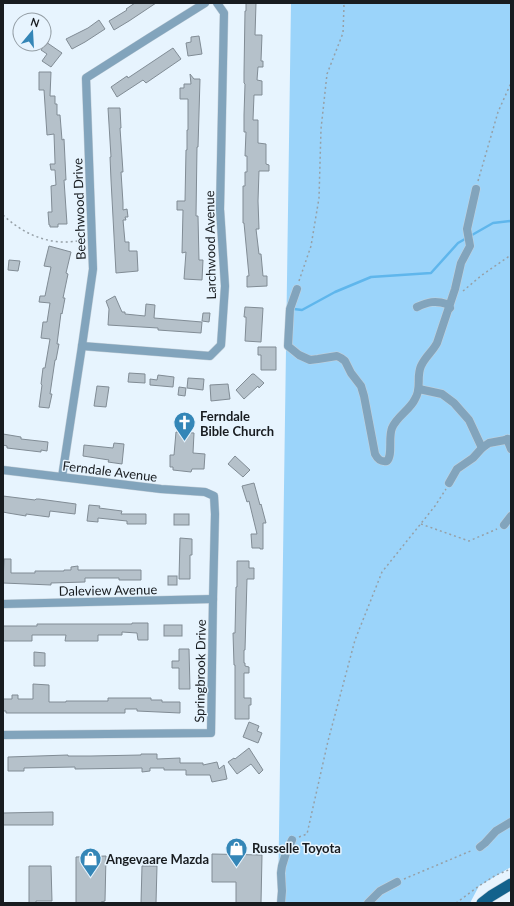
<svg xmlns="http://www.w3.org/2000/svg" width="514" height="906" font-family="Lato,sans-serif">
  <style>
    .green { fill: #9bd4fa }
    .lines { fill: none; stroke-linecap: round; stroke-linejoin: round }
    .stream { stroke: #5fb6ec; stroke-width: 2.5 }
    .building { fill: #b5c1ca; stroke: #818c95 }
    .minor-casing { stroke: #c6d1da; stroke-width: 9 }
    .major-casing { stroke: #c6d1da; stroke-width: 12 }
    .path { stroke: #96a0a7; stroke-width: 1.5; stroke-dasharray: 2 3; stroke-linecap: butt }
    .minor { stroke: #82a4bc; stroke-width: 8 }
    .major { stroke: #13628c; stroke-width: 11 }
    .labels { text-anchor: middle; stroke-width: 3; stroke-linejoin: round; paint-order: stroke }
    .street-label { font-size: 13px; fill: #181c20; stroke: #e7f4fe }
    .poi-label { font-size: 13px; font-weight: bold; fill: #181c20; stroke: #e7f4fe; text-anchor: start }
  </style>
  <rect width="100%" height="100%" fill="#e7f4fe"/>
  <path class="green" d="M291 3H511V867L479 886 470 903H278Z"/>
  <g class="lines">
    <path class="stream" d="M294 309 302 310 335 292 371 277 431 273 458 243 493 223 511 221"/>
  </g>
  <g class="building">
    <path d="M135 3H156L129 21 114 30 109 21 127 10 126 9Z"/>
    <path d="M246 3H256L255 35H262L261 61H263V67H258L257 80 262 81V95H254L253 120H258V143L266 144V164L269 165V171H259L258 201 259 229H256L259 254H261L263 276H267V286L247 287V276H249L244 223H243V186H245V172H247V156H245L246 132H244V115L245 84 244 83V73L245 11H246Z"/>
    <path d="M99 20 105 29 85 42 72 49 66 39 88 28Z"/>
    <path d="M199 36 202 54 188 56 186 43 191 42V37Z"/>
    <path d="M46 42 62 53 51 67 42 61 47 54 41 50Z"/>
    <path d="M173 48 181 59 146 83 143 80 117 97 111 87 127 76 128 78Z"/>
    <path d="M39 72H51L50 96H55V104H57V115H60L62 140 64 139 66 180H64L67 224H58V227H50V225H49L48 212H52L51 186 56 185 55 170H51L50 164H55V162L54 134 47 135 44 90H39Z"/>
    <path d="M190 74 194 79H200L198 147H197L196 216H198L199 260H203L202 280 184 279 186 252 182 253 183 210H177V201H185L186 150H187V130H188V99H180V88H184V84H191Z"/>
    <path d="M108 108H120L121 128H120L123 172H121L123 203V210L127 209 128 217H125L126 220H123L125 242H129V251H137L138 271 116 273 111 180 110 157H111Z"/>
    <path d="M49 246 71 252 66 273 68 274 63 298H65L62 314 61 313 57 344H59L56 360H55L50 394H52L49 408 39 407 42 385 41 384 43 368H45L50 339 41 338 43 322H47L50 303 39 302 40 296H45L51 267 44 266Z"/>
    <path d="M9 260 20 261 18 271 8 270Z"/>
    <path d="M115 296 122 312H125V314L145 316 146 304 155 305 154 318 202 322 201 333 158 330V328L108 325 109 309 106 301Z"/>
    <path d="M245 307 263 308 261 342 245 341 246 322V317H244Z"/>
    <path d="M203 313H210L209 322 202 321Z"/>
    <path d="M258 347H276V370H261V355H258Z"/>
    <path d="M129 373 145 374V383L128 382Z"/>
    <path d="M252 374H254L264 383 259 388 258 386 244 399 236 390Z"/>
    <path d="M158 375 174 377 173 387 150 385V379L157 380Z"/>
    <path d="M188 378 204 379 203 390 187 388Z"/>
    <path d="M228 384 230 399 211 401 210 385Z"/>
    <path d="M97 386 109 387 106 407 94 406Z"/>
    <path d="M179 387 186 388 185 396 178 395Z"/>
    <path d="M176 432 194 433 193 453 205 454 204 469H192L191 472 173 470V467H170V455H174Z"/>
    <path d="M3 434 21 437V439L48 442 47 451 41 450V452L7 448V446L3 445Z"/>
    <path d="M114 443 124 444 122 464 108 462 109 460 83 456 84 445 113 448Z"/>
    <path d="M235 456 250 470 243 477 228 464Z"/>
    <path d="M254 483 260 505 261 504 266 523H263V549H260V548H252L251 534H257L249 501 247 502 242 486Z"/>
    <path d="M3 496 35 500 36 499H39L76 504 75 514 50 511 49 517 26 514V516L8 513 3 512Z"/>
    <path d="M89 505 100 506 99 508 122 511 121 514H146V524H127V521L98 518V522L87 521Z"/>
    <rect x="174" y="514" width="15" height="11"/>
    <path d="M180 538 192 539V555H190V579H179Z"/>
    <path d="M4 559H11V573H35V571H64V570H71V567L78 566V570H141V580H119V578H85V582L51 583V585L3 583Z"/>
    <path d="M237 561H249V568H254V579H247L245 650H244V663H245V666L249 667V673H244V698H251V705H249V719H235V665H234L233 633H235L236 587H237Z"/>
    <rect x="168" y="576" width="9" height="9"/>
    <path d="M132 623H148V640H138L137 633 122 632V635H98V641H65L66 635H32V641H3V626H37V624H132Z"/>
    <rect x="164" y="625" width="18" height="11"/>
    <path d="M179 649H189L190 689H179V668H172V661H179Z"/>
    <path d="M34 652 45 653V666H34Z"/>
    <path d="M33 684 49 685V702H66V701H108V698H151V700H162V702H180V713L137 711V709H125V713H6V711H3V699H12V695H18V699H33Z"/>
    <path d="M249 722 259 726 257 731 262 733 258 743 243 737Z"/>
    <path d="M249 748 263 770 259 774 251 764 237 774 228 762 234 758 235 759Z"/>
    <path d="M141 754H157V759L180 758V763H203V765L217 762 219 769 224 765 227 779 212 782 210 775H186V770H164V768H150V771L142 772V768L75 769V767L24 768V771H8V757L68 755V756H91L141 755Z"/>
    <path d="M53 812V825H3V813Z"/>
    <path d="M212 854 262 855 261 903H236V882H212Z"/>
    <path d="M106 856 105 901 101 902V903H76V857Z"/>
    <path d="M29 866H51L52 901H36V903H29Z"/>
    <path d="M142 866H157L156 903H141Z"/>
  </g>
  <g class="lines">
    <defs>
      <g id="minor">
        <path d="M297 289 290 309 288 346 299 355 310 360 318 359 337 356 341 358 345 361 351 373 361 386 364 396 375 454C378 460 381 462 387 461 393 455 388 438 392 428 397 416 410 410 415 399 422 388 416 377 421 366 425 357 433 351 437 343L455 289 461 263 470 246 467 229 476 189"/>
        <path d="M417 307C428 302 435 300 447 304L450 308"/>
        <path d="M82 346 210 356 221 345 225 286 220 209 224 13 217 3"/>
        <path d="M419 389 442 394 454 403 469 420 482 448"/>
        <path d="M507 439 511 449"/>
        <path d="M3 470 161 489 205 492 214 496 215 514 213 599 211 733 3 735"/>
        <path d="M62 477 82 346 93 269 86 78 149 38 205 3"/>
        <path d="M449 483 457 469 473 458 482 448 489 443 511 439"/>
        <path d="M504 525 511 516"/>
        <path d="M3 604 213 599"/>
        <path d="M480 847 485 843 496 831 511 822"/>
        <path d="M281 903 282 891 281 873 282 866 286 853 292 840"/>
        <path d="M368 903 380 891 397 882"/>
      </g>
      <path id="major" d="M482 903 491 896 511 884"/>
    </defs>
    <use href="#minor" class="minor-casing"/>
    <use href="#major" class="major-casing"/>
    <g class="path">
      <path d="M478 181 498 112 511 83"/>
      <path d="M3 215C20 231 41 242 65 242 71 242 77 241 84 240"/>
      <path d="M299 281 311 246 319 198 321 129 327 74 343 33 344 6 343 3"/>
      <path d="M463 291 482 275 511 255"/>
      <path d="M421 524 469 541 497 529"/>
      <path d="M299 837 307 834 328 741 355 640 382 572 435 506 446 489"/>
      <path d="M404 879 473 850"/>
      <path d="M456 903 479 886 496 875 511 869"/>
      <path d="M510 903 511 902"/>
    </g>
    <use href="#minor" class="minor"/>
    <use href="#major" class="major"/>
  </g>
  <defs>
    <symbol id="church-pin" viewBox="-11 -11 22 30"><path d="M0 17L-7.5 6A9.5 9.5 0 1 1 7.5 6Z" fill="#3486b7" stroke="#e7f4fe"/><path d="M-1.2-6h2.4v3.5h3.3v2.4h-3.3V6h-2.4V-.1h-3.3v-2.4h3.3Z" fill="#fff"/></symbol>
    <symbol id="shop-pin" viewBox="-11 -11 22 30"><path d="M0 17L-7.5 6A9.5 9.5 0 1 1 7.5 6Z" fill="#3486b7" stroke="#e7f4fe"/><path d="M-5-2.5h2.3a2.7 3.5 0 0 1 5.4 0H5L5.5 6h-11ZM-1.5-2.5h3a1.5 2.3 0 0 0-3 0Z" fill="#fff"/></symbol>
  </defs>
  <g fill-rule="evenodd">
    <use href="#church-pin" x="172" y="410" width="25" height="34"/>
    <use href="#shop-pin" x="224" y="836" width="25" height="34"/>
    <use href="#shop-pin" x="78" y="846" width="25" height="34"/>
  </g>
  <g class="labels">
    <g class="street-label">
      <text transform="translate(79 209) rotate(-92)" y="5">Beechwood Drive</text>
      <text transform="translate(210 245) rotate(-91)" y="5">Larchwood Avenue</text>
      <text transform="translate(110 471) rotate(7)" y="5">Ferndale Avenue</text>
      <text transform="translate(108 590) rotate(-1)" y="5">Daleview Avenue</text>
      <text transform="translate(200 671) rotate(-89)" y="5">Springbrook Drive</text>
    </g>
    <g class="poi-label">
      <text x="200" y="421">Ferndale<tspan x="200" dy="15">Bible Church</tspan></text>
      <text x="252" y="853">Russelle Toyota</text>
      <text x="106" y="864">Angevaare Mazda</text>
    </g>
  </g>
  <rect width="514" height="906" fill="none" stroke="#181c20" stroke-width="8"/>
  <g transform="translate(32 32) rotate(18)"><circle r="19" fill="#e7f4fe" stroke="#949ea5"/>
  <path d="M0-3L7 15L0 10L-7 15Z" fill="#3486b7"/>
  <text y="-6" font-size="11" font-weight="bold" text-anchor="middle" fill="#181c20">N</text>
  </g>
</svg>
